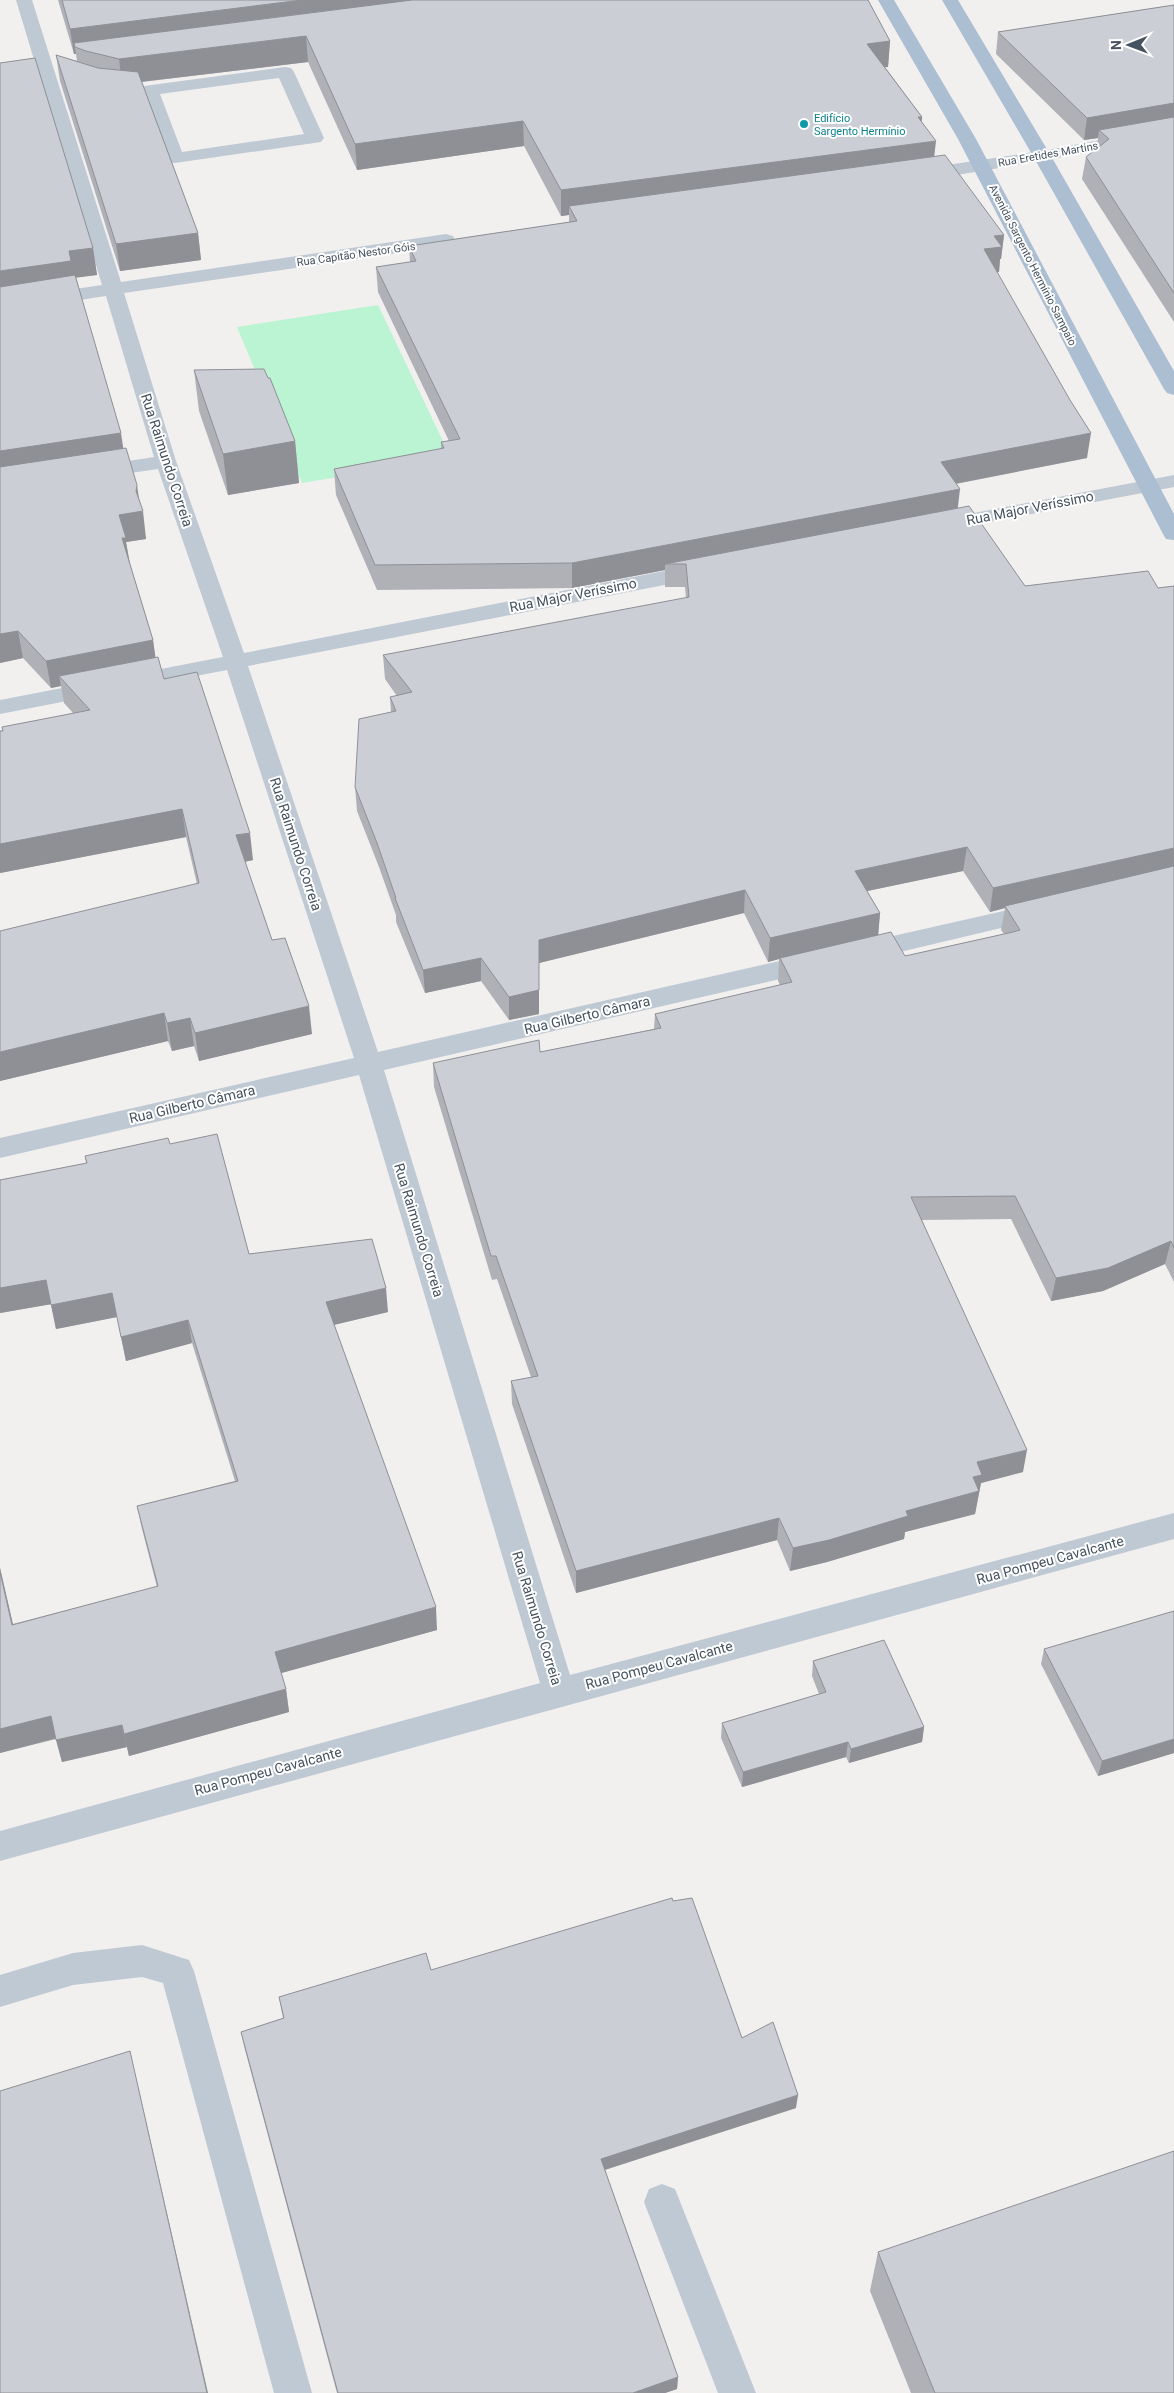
<svg xmlns="http://www.w3.org/2000/svg" width="1174" height="2393" font-family="Roboto,sans-serif">
  <style>
    .green { fill: #baf4d2 }
    .lines { fill: none; stroke-linecap: round; stroke-linejoin: round }
    .lane { fill: #bfc9d3; fill-rule: evenodd }
    .street { fill: #bfc9d3; fill-rule: evenodd }
    .primary { fill: #acbed1; fill-rule: evenodd }
    .wall { fill: #afb1b7; fill-rule: evenodd }
    .shaded-wall { fill: #8e9095 }
    .building { fill: #cbced5; stroke: #8e9095 }
    .culture-dot { fill: #0f9aa8; stroke: #fff; stroke-width: 2 }
    .labels { text-anchor: middle; stroke-width: 4; stroke-linejoin: round; paint-order: stroke }
    .far-culture-label { font-size: 11px; fill: #0d838f; stroke: #fff; text-anchor: start }
    .far-street-label { font-size: 11px; fill: #45525f; stroke: #fff }
    .street-label { font-size: 14px; fill: #45525f; stroke: #fff }
  </style>
  <rect width="100%" height="100%" fill="#f2efef"/>
  <path class="green" d="M378 305 451 458 302 483 237 327Z"/>
  <g class="lines">
    <g class="lane">
      <path d="M285 67 291 68 294 72 324 138 321 142 175 163 169 162 141 90 144 86ZM279 78 304 134 182 152 160 94Z"/>
      <path d="M142 1945 189 1960 194 1971 312 2393H274L163 1983 142 1977 73 1985 0 2007V1975L73 1953Z"/>
      <path d="M662 2184 675 2189 756 2393H718L644 2202 649 2189Z"/>
    </g>
    <g class="street">
      <path d="M16 0H32L121 282 446 234 453 236 455 240 453 244 446 246 124 293 176 461 244 653 700 564 708 566 711 571 708 576 700 578 248 666 378 1052 815 953 824 956 828 962 824 968 815 971 384 1070 570 1675 1174 1513V1539L0 1861V1831L540 1683 359 1075 0 1158V1138L354 1058 227 670 0 714V700L223 657 158 469 96 478 89 476 85 472 89 468 96 466 154 457 106 296 0 312V300L102 285Z"/>
      <path d="M1174 126V136L1042 161 920 181 914 179 911 175 914 171 920 169 1042 151Z"/>
      <path d="M1174 475V487L942 531 934 530 931 525 934 520 942 519Z"/>
      <path d="M1039 903 1048 905 1051 911 1048 917 862 961 853 958 849 952 853 946 862 943Z"/>
    </g>
    <g class="primary">
      <path d="M878 0H894L976 139 1174 514V540L1166 539 1163 534 958 139Z"/>
      <path d="M942 0H958L1051 156 1174 371V395L1167 393 1164 389 1033 156Z"/>
    </g>
  </g>
  <g class="wall">
    <path d="M58 0H868L890 41 888 67H885L922 117V123L934 157 1004 235 1001 259H1000L999 272H996L1087 458 956 484 957 508 1025 586 1158 588 1174 586V1282L1165 1264 1103 1291 1051 1301 1011 1219 922 1220 1023 1472 981 1483 975 1514 905 1532 904 1539 827 1562 790 1571 777 1540 576 1593 512 1404 511 1381 531 1377 497 1279 492 1280 434 1087 433 1063 540 1052 654 1029 655 1014 780 985 778 981 779 959 768 962 744 913 539 963V1014L509 1020 481 981 425 993 396 922V915L379 867 357 811 355 787 391 712 390 697 397 696 385 679 383 655 686 598 685 587H665V570L572 588 377 590 336 495 334 469 441 449V442L449 441 378 292 376 267 410 262 409 246 569 222V215L561 216 524 146 357 170 308 62 142 82 198 233 201 260 120 271 60 81 56 55 77 61 76 54H74ZM963 871 990 912 1005 908 1001 930 1004 934 905 956 878 935 880 913 867 891Z"/>
    <path d="M1174 5V322L1082 179 1086 157 1097 148 1098 138 1084 140 996 54 998 32Z"/>
    <path d="M0 63 93 248 97 275 76 277 123 448 140 502 146 539 126 542 130 564 153 640 155 657 164 679 253 860 245 862 272 940 312 1034 199 1061 194 1046 172 1051 168 1041 0 1081 197 884 186 837 0 873V731L73 713 64 703 61 686 51 688 23 658 0 663Z"/>
    <path d="M194 370 268 378 295 441 299 483 228 495 199 411Z"/>
    <path d="M170 1144 249 1254 388 1312 334 1325 437 1630 281 1673 286 1689 289 1712 129 1756 127 1747 62 1762 56 1739 0 1753V1568L13 1624 157 1587 142 1529 137 1506 235 1481 192 1343 126 1361 117 1317 56 1329 51 1304 0 1313V1180L86 1163 85 1156Z"/>
    <path d="M1174 1611V1753L1098 1776 1041 1664 1044 1649Z"/>
    <path d="M813 1661 924 1727 922 1742 849 1763 846 1757 742 1787 721 1738 722 1723 819 1694 812 1676Z"/>
    <path d="M673 1901 742 2038 796 2108 605 2170 678 2377 677 2389 665 2393H337L244 2046 241 2032 283 2018 279 1997 431 1970Z"/>
    <path d="M878 2252 1174 2393H911L870 2291Z"/>
  </g>
  <g class="shaded-wall">
    <path d="M302 0H501L74 43 76 54H74L70 29Z"/>
    <path d="M306 36 308 62 122 84 119 59Z"/>
    <path d="M890 41 888 67 865 69 867 44Z"/>
    <path d="M1174 103V125L1099 130 1098 138 1084 140 1087 118Z"/>
    <path d="M918 117H922L920 142Z"/>
    <path d="M523 121 524 146 357 170 355 144Z"/>
    <path d="M936 141 933 167 569 206V215L561 216V190Z"/>
    <path d="M198 233 201 260 120 271 116 244Z"/>
    <path d="M1004 235 1001 259H1000L999 272 981 274 984 249 994 236Z"/>
    <path d="M93 248 97 275 74 278 0 298V271L69 251Z"/>
    <path d="M121 433 125 460 0 479V451Z"/>
    <path d="M1091 433 1087 458 938 487 941 462Z"/>
    <path d="M295 441 299 483 228 495 223 454Z"/>
    <path d="M137 485 141 512 143 511 146 539 126 542 130 565 126 566 119 515 136 491Z"/>
    <path d="M960 489 957 515 686 564H665V570L572 588V563Z"/>
    <path d="M18 631 23 658 0 663V634Z"/>
    <path d="M153 640 157 668 59 676 61 686 51 688 46 661Z"/>
    <path d="M182 809 186 837 0 873V844Z"/>
    <path d="M250 833 253 860 239 863 236 835Z"/>
    <path d="M967 847 963 871 853 894 855 871Z"/>
    <path d="M1174 848V868L1005 906V908L990 912 993 888Z"/>
    <path d="M745 890 744 913 539 963V1014L509 1020V997L539 940Z"/>
    <path d="M880 913 878 937 780 958 779 959 768 962 770 938Z"/>
    <path d="M481 958V981L425 993 423 970Z"/>
    <path d="M309 1006 312 1034 199 1061 195 1033Z"/>
    <path d="M164 1013 168 1041 0 1081V1052Z"/>
    <path d="M190 1018 194 1046 172 1051 167 1023Z"/>
    <path d="M1171 1241 1165 1264 1103 1291 1051 1301 1056 1278Z"/>
    <path d="M46 1280 52 1304 0 1313V1288Z"/>
    <path d="M386 1288 388 1312 329 1326 326 1302Z"/>
    <path d="M112 1293 117 1317 56 1329 51 1305Z"/>
    <path d="M188 1320 192 1343 126 1361 121 1337Z"/>
    <path d="M1027 1450 1023 1472 981 1483 975 1514 905 1532 904 1539 827 1562 790 1571 793 1548 906 1511 973 1477 977 1462Z"/>
    <path d="M779 1518 777 1540 576 1593V1571Z"/>
    <path d="M0 1568 18 1647 12 1625 0 1572Z"/>
    <path d="M436 1607 437 1630 278 1674 275 1652Z"/>
    <path d="M286 1689 289 1712 129 1756 124 1734Z"/>
    <path d="M51 1716 57 1738 0 1753V1729Z"/>
    <path d="M122 1725 127 1747 62 1762 56 1740Z"/>
    <path d="M924 1727 922 1742 849 1763 851 1749Z"/>
    <path d="M1174 1739V1753L1098 1776 1102 1761Z"/>
    <path d="M848 1742 846 1757 742 1787 743 1772Z"/>
    <path d="M130 2051 133 2064 208 2393H207Z"/>
    <path d="M798 2095 796 2108 601 2171V2159Z"/>
    <path d="M678 2377 677 2389 665 2393H633Z"/>
  </g>
  <g class="building">
    <path d="M62 0H302L70 29Z"/>
    <path d="M412 0H868L890 41 867 44 922 117H918L936 141 561 190 523 121 355 144 306 36 119 59 86 51 75 47 74 43Z"/>
    <path d="M1174 5V103L1087 118 998 32Z"/>
    <path d="M56 55 98 68 138 72 198 233 116 244Z"/>
    <path d="M35 58 93 248 69 251 71 261 0 271V63Z"/>
    <path d="M1174 117V293L1086 157 1109 139 1099 130Z"/>
    <path d="M945 155 1004 235 994 236 1002 247 984 249 1070 400 1091 433 941 462 960 489 572 563 375 565 334 469 444 448 441 442 460 439 376 267 416 261 409 246 577 221 569 206Z"/>
    <path d="M75 275 121 433 0 451V287Z"/>
    <path d="M264 369 268 378H270L295 441 223 454 194 370Z"/>
    <path d="M126 448 137 485 136 491 143 511 119 515 126 538H122L153 640 46 661 18 631 0 634V467Z"/>
    <path d="M969 506 1025 586 1148 571 1158 588 1174 586V848L993 888 967 847 855 871 880 913 770 938 745 890 539 940V990L509 997 481 958 423 970 395 898H396L377 843 355 787 359 719 396 711 390 697 412 692 383 655 689 597 686 564H665Z"/>
    <path d="M158 657 164 679 197 672 250 833 236 835 272 940 285 938 309 1006 195 1033 190 1018 167 1023 164 1013 0 1052V931L199 883 182 809 0 844V731H3L2 727 90 710 59 676Z"/>
    <path d="M1174 866V1248L1171 1241 1108 1268 1056 1278 1015 1196 911 1197 1027 1450 977 1462 982 1475 973 1477 979 1491 906 1511 908 1516 829 1540 793 1548 779 1518 576 1571 511 1381 538 1376 496 1256H491L433 1063 539 1040 540 1052 661 1028 655 1014 792 982 780 958 891 932 905 956 1013 932 1020 930 1005 906Z"/>
    <path d="M217 1134 249 1254 372 1239 386 1288 326 1302 436 1607 275 1652 286 1689 124 1734 122 1725 56 1740 51 1716 0 1729V1572L12 1625 158 1586 137 1506 238 1481 188 1320 121 1337 112 1293 51 1305 46 1280 0 1288V1180L87 1163 85 1156 168 1138 170 1144Z"/>
    <path d="M1174 1611V1739L1102 1761 1044 1649Z"/>
    <path d="M884 1640 924 1727 851 1749 848 1742 743 1772 722 1723 826 1692 813 1661Z"/>
    <path d="M672 1898 673 1901 692 1898 742 2038 773 2022 798 2095 601 2159 678 2377 633 2393H338L241 2032 284 2018 279 1997 426 1953 431 1970Z"/>
    <path d="M130 2051 207 2393H0V2091Z"/>
    <path d="M1174 2151V2393H935L878 2252Z"/>
  </g>
  <circle class="culture-dot" cx="804" cy="124" r="5"/>
  <g class="labels">
    <g class="far-culture-label">
      <text x="814" y="122">Edifício<tspan x="814" dy="13">Sargento Hermínio</tspan></text>
    </g>
    <g class="far-street-label">
      <text transform="translate(1048 154) rotate(-10)" y="4">Rua Eretides Martins</text>
      <text transform="translate(356 254) rotate(-8)" y="4">Rua Capitão Nestor Góis</text>
      <text transform="translate(1033 265) rotate(63)" y="4">Avenida Sargento Hermínio Sampaio</text>
    </g>
    <g class="street-label">
      <text transform="translate(167 460) rotate(72)" y="5">Rua Raimundo Correia</text>
      <text transform="translate(1030 508) rotate(-11)" y="5">Rua Major Veríssimo</text>
      <text transform="translate(573 595) rotate(-11)" y="5">Rua Major Veríssimo</text>
      <text transform="translate(296 844) rotate(72)" y="5">Rua Raimundo Correia</text>
      <text transform="translate(587 1015) rotate(-13)" y="5">Rua Gilberto Câmara</text>
      <text transform="translate(192 1104) rotate(-13)" y="5">Rua Gilberto Câmara</text>
      <text transform="translate(419 1230) rotate(73)" y="5">Rua Raimundo Correia</text>
      <text transform="translate(1050 1560) rotate(-15)" y="5">Rua Pompeu Cavalcante</text>
      <text transform="translate(537 1618) rotate(73)" y="5">Rua Raimundo Correia</text>
      <text transform="translate(659 1665) rotate(-15)" y="5">Rua Pompeu Cavalcante</text>
      <text transform="translate(268 1771) rotate(-15)" y="5">Rua Pompeu Cavalcante</text>
    </g>
  </g>
  <g transform="translate(1129 45) rotate(269)" stroke="#ffffff" stroke-width="4" paint-order="stroke">
  <path d="M0-4L9 19L0 12L-9 19Z" fill="#45525f"/>
  <text y="-8" font-size="14" font-weight="bold" text-anchor="middle" fill="#45525f">N</text>
  </g>
</svg>
